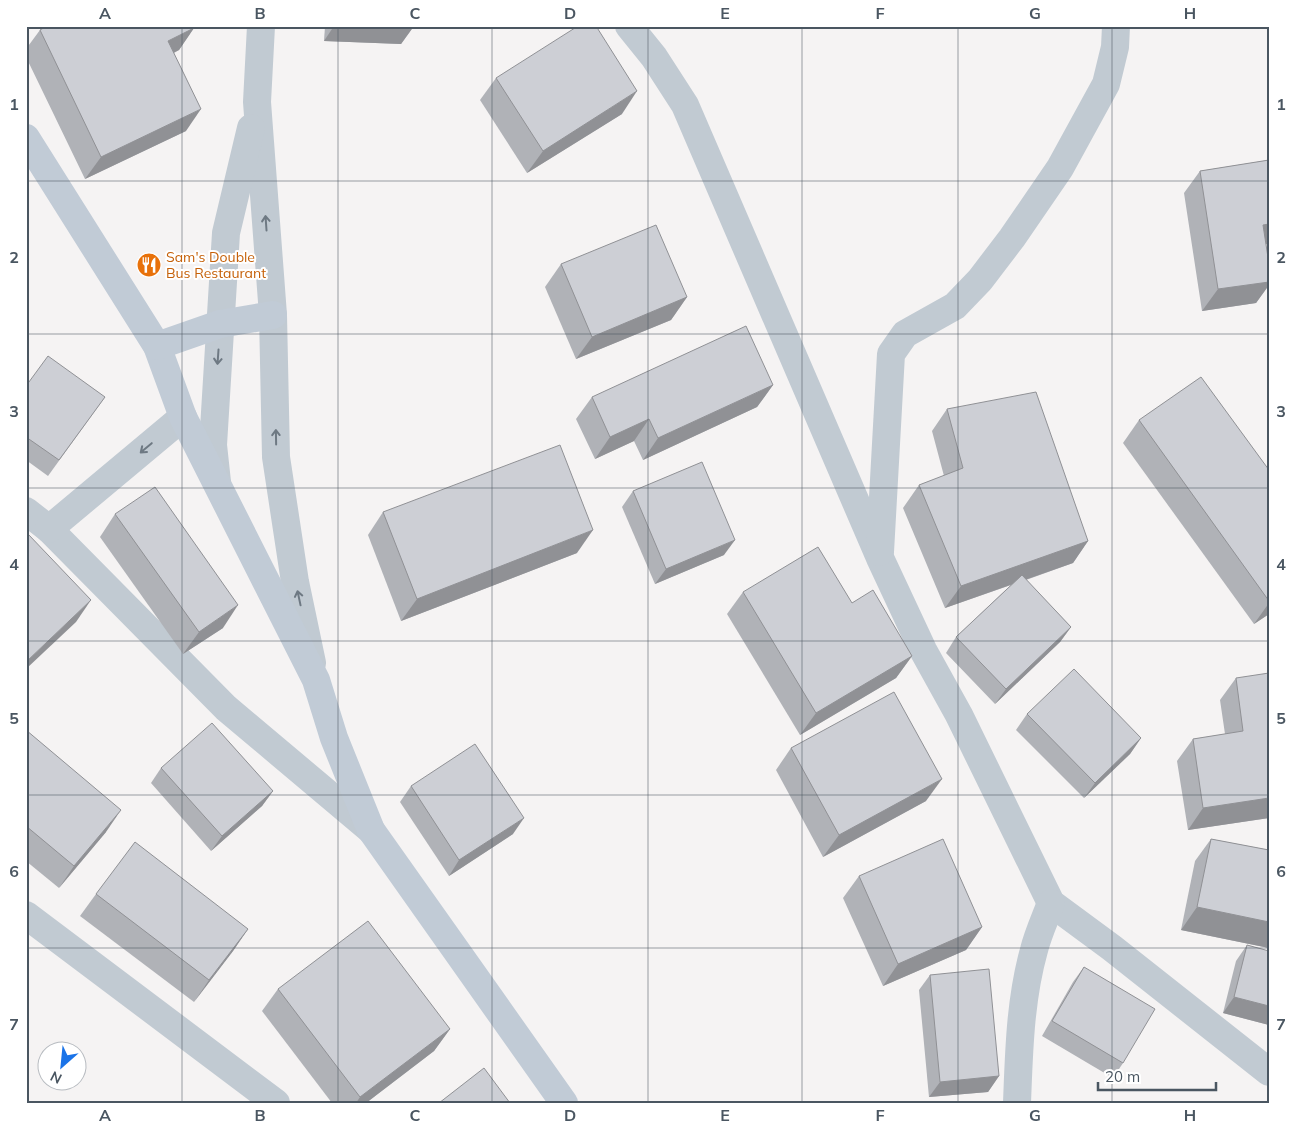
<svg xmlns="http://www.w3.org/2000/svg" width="1295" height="1129" font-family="Mulish,sans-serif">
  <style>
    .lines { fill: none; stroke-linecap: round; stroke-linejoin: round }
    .minor { stroke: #c1cad2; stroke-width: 28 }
    .secondary { stroke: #c1cbd6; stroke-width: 28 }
    .wall { fill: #b0b2b7 }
    .shaded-wall { fill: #909195 }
    .building { fill: #cdcfd5; stroke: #909195 }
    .oneway { stroke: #6e7983 }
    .grid { fill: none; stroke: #4a5661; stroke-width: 1; stroke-opacity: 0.55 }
    .labels { text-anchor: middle; stroke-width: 4; stroke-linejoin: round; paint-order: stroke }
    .food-label { font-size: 14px; fill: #c56008; stroke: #fff; text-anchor: start }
    .neatline { fill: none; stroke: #4a5661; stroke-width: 2 }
    .grid-label { font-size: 16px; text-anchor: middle; font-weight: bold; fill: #4a5661 }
  </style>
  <rect width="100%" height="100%" fill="#f5f3f3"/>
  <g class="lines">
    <g class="minor">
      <path d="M261 26 257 102 273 315 276 457 295 582 312 663"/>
      <path d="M629 26 654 57 685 105 880 558 923 650 959 715 1051 903 1112 948 1269 1072"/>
      <path d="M217 482 213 445 226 233 251 128"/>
      <path d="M26 511 49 529 226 708 371 830"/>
      <path d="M49 529 183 417"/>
      <path d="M880 552 891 354 905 334 955 306 980 280 1012 238 1060 168 1106 84 1115 47 1116 26"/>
      <path d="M26 915 276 1103"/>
      <path d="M1017 1103C1019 1052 1020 1000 1034 950 1038 934 1045 919 1051 903"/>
    </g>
    <g class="secondary">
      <path d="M26 138 157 346 183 417 316 680 334 738 371 830 564 1103"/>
      <path d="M157 346 220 324 273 315"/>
    </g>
  </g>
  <g class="wall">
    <path d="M325 26H414L401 44 324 41Z"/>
    <path d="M194 28 179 50 174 53 186 131 85 179 26 57V49L40 30Z"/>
    <path d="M496 78 622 114 527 173 480 100Z"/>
    <path d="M1269 160V244H1266L1269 264V285L1256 303 1202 311 1184 193 1200 171Z"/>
    <path d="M561 264 687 297 671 320 576 359 545 287Z"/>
    <path d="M773 385 757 407 643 460 634 441 595 459 576 419 592 397Z"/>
    <path d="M26 386 105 397 48 476 26 460Z"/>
    <path d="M947 409 1088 541 1073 563 1026 580 1071 627 1060 642 995 704 946 653 956 637 1011 585 945 608 903 508 919 485 944 476 932 431Z"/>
    <path d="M1139 420 1269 470V614L1254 624 1123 443Z"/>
    <path d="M633 491 724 555 655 584 622 507Z"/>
    <path d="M383 512 577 553 401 621 368 535Z"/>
    <path d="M115 514 223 628 183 654 100 537Z"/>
    <path d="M743 592 852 603 912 656 896 678 800 735 727 614Z"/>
    <path d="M1236 678 1269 818 1188 830 1177 761 1193 739 1225 734 1220 700Z"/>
    <path d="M1027 714 1141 738 1130 754 1084 798 1016 730Z"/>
    <path d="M26 730 106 832 59 888 26 861Z"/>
    <path d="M791 748 926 801 823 857 776 770Z"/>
    <path d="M161 768 273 791 262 806 211 851 151 783Z"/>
    <path d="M411 786 513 834 449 876 400 802Z"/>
    <path d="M1211 839 1269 850V948L1181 930 1195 861Z"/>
    <path d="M859 876 982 927 966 950 883 986 843 898Z"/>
    <path d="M96 894 248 929 233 951 194 1002 80 916Z"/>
    <path d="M1247 945 1269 951V1025L1223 1013 1236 961Z"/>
    <path d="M1084 967 1123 1063 1113 1078 1042 1036 1073 982Z"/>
    <path d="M930 975 999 1076 988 1092 929 1097 919 990Z"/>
    <path d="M278 989 450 1029 434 1051 366 1103H332L262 1011Z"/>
  </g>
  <g class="shaded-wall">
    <path d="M334 26H414L401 44 324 41Z"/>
    <path d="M194 28 179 50 152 63 168 41Z"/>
    <path d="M637 91 622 114 527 173 543 151Z"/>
    <path d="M201 109 186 131 85 179 101 157Z"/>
    <path d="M1269 224V244L1247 247 1263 225Z"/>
    <path d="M1269 282V285L1256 303 1202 311 1218 289Z"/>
    <path d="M687 297 671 320 576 359 592 337Z"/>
    <path d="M773 385 757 407 643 460 658 438Z"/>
    <path d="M649 419 634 441 595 459 610 437Z"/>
    <path d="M593 530 577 553 401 621 417 599Z"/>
    <path d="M735 540 724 555 655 584 666 569Z"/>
    <path d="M1088 541 1073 563 945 608 961 586Z"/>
    <path d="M91 600 76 622 26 669V662Z"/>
    <path d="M1269 603V614L1254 624Z"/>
    <path d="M238 605 223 628 183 654 199 632Z"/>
    <path d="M1071 627 1060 642 995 704 1006 689Z"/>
    <path d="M912 656 896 678 800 735 816 713Z"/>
    <path d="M1141 738 1130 754 1084 798 1095 783Z"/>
    <path d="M942 779 926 801 823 857 839 835Z"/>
    <path d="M273 791 262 806 211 851 222 836Z"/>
    <path d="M1269 798V818L1188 830 1203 808Z"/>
    <path d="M121 810 106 832 59 888 74 866Z"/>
    <path d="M524 818 513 834 449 876 459 860Z"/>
    <path d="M1197 907 1269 922V948L1181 930Z"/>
    <path d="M982 927 966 950 883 986 898 964Z"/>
    <path d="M248 929 233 951 194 1002 209 980Z"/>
    <path d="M1234 997 1269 1006V1025L1223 1013Z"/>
    <path d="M450 1029 434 1051 366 1103H356L360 1097Z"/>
    <path d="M999 1076 988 1092 929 1097 940 1082Z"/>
  </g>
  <g class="building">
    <path d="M47 26H193L194 28 168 41 201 109 101 157 40 30Z"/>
    <path d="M578 26H596L637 91 543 151 496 78Z"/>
    <path d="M1269 160V224L1263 225 1269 264V282L1218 289 1200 171Z"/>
    <path d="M656 225 687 297 592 337 561 264Z"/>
    <path d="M746 326 773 385 658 438 649 419 610 437 592 397Z"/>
    <path d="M48 356 105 397 59 460 26 437V386Z"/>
    <path d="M1201 377 1269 470V601L1139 420Z"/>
    <path d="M1036 392 1088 541 961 586 919 485 963 468 947 409Z"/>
    <path d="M560 445 593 530 417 599 383 512Z"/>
    <path d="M702 462 735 540 666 569 633 491Z"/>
    <path d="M155 487 238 605 199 632 115 514Z"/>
    <path d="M28 534 91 600 26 662V536Z"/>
    <path d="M818 547 852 603 873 590 912 656 816 713 743 592Z"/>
    <path d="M1022 575 1071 627 1006 689 956 637Z"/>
    <path d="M1074 669 1141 738 1095 783 1027 714Z"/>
    <path d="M1269 673V798L1203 808 1193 739 1243 731 1236 678Z"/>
    <path d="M894 692 942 779 839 835 791 748Z"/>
    <path d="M212 723 273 791 222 836 161 768Z"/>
    <path d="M26 730 121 810 74 866 26 826Z"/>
    <path d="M475 744 524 818 459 860 411 786Z"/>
    <path d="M943 839 982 927 898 964 859 876Z"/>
    <path d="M1211 839 1269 850V922L1197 907Z"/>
    <path d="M135 842 248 929 209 980 96 894Z"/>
    <path d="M368 921 450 1029 360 1097 278 989Z"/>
    <path d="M1247 945 1269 951V1006L1234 997Z"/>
    <path d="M1084 967 1155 1009 1123 1063 1052 1021Z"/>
    <path d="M989 969 999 1076 940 1082 930 975Z"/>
    <path d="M484 1068 510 1103H439Z"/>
  </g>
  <defs><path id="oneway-shaft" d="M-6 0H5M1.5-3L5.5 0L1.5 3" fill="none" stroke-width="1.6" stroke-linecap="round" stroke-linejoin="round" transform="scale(1.25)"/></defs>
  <g class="oneway">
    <use href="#oneway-shaft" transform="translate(266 223) rotate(-94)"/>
    <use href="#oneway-shaft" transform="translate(218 357) rotate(94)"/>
    <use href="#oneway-shaft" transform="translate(276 437) rotate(-91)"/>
    <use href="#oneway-shaft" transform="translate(146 448) rotate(140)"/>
    <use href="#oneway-shaft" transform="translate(299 598) rotate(-102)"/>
  </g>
  <path class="grid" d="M182 26V1103M338 26V1103M492 26V1103M648 26V1103M802 26V1103M958 26V1103M1112 26V1103M26 181H1269M26 334H1269M26 488H1269M26 641H1269M26 795H1269M26 948H1269"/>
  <defs>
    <symbol id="restaurant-disc" viewBox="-11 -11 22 22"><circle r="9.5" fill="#e8710a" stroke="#fff"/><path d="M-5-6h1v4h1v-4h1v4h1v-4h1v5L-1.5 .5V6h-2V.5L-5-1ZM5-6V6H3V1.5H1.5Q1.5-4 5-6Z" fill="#fff"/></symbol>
  </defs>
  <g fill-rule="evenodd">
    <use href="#restaurant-disc" x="135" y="251" width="28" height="28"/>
  </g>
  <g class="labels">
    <g class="food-label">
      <text x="166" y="262">Sam's Double<tspan x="166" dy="16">Bus Restaurant</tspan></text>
    </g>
  </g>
  <rect width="1295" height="1129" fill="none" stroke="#ffffff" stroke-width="55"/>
  <g transform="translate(62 1066) rotate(207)"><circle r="24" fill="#ffffff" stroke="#b7bbc0"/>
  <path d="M0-4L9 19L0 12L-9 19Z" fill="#1a73e8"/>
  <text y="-8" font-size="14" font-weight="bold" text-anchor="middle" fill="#4a5661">N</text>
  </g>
  <path d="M1098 1082v8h118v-8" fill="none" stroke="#4a5661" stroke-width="2.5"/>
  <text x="1105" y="1082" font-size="15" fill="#4a5661" stroke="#ffffff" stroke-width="4" paint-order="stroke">20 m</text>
  <rect x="28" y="28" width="1240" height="1074" class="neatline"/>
  <g class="grid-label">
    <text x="105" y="19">A</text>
    <text x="260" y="19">B</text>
    <text x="415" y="19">C</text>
    <text x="570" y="19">D</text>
    <text x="725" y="19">E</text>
    <text x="880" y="19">F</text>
    <text x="1035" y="19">G</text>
    <text x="1190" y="19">H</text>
    <text x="14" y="110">1</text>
    <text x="1281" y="110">1</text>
    <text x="14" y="263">2</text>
    <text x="1281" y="263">2</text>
    <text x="14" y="417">3</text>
    <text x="1281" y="417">3</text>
    <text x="14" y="570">4</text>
    <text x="1281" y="570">4</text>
    <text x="14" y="724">5</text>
    <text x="1281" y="724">5</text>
    <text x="14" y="877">6</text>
    <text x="1281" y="877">6</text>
    <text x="14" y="1030">7</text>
    <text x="1281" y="1030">7</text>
    <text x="105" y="1121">A</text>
    <text x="260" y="1121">B</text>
    <text x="415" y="1121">C</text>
    <text x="570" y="1121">D</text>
    <text x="725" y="1121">E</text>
    <text x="880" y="1121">F</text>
    <text x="1035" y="1121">G</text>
    <text x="1190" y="1121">H</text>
  </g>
</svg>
